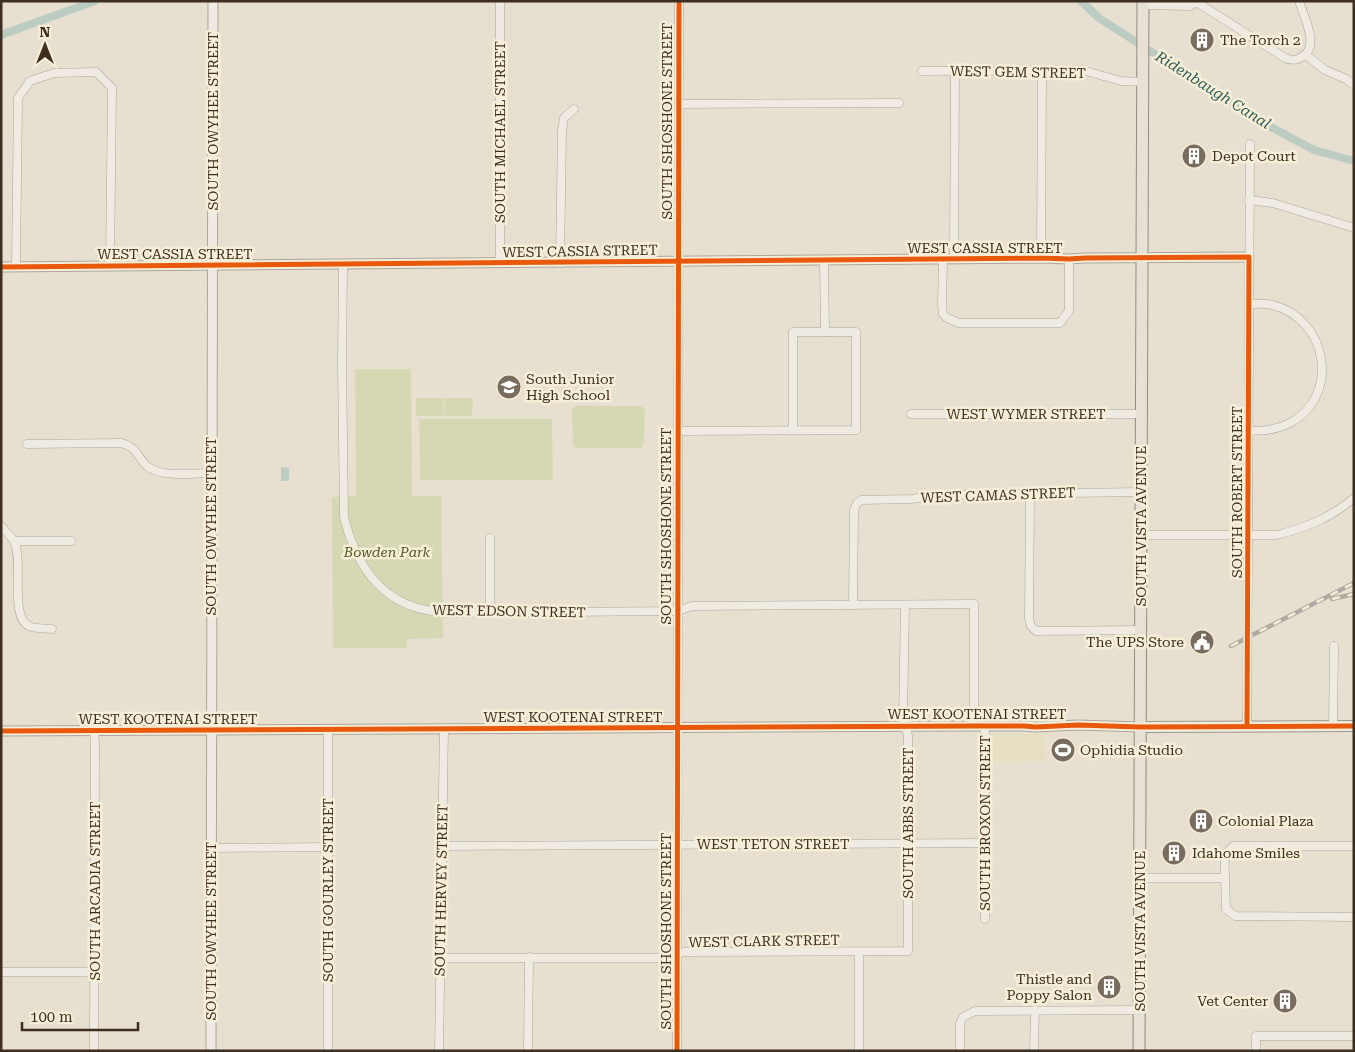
<svg xmlns="http://www.w3.org/2000/svg" width="1355" height="1052" font-family="'Roboto Serif',serif">
  <style>
    .farmland { fill: #e6dfc2 }
    .green { fill: #d6d7b3 }
    .water { fill: #bcccc2 }
    .lines { fill: none; stroke-linecap: round; stroke-linejoin: round }
    .canal { stroke: #bcccc2; stroke-width: 8 }
    .minor-casing { stroke: #ada599; stroke-width: 9 }
    .tertiary-casing { stroke: #ada599; stroke-width: 11 }
    .secondary-casing { stroke: #9c958a; stroke-width: 12 }
    .primary-casing { stroke: #928b80; stroke-width: 13 }
    .minor { stroke: #efebe3; stroke-width: 8 }
    .tertiary { stroke: #efebe3; stroke-width: 9 }
    .secondary { stroke: #efebe3; stroke-width: 10 }
    .primary { stroke: #e6e1d4; stroke-width: 11 }
    .rail-casing { stroke: #afaaa2; stroke-width: 4.5 }
    .rail { stroke: #f7eed8; stroke-width: 2.5; stroke-dasharray: 8; stroke-linecap: butt }
    .cycleway-casing { stroke: #f7eed8; stroke-width: 8 }
    .cycleway { stroke: #e8590c; stroke-width: 5 }
    .labels { text-anchor: middle; stroke-width: 5; stroke-linejoin: round; paint-order: stroke }
    .poi-label { font-size: 14px; fill: #3d2e20; stroke: #f7eed8; text-anchor: start }
    .street-label { font-size: 14px; fill: #3d2e20; stroke: #f7eed8 }
    .park-label { font-size: 14px; font-style: italic; fill: #4d5a26; stroke: #f7eed8 }
    .water-label { font-size: 15px; font-style: italic; fill: #2f5d5a; stroke: #f7eed8 }
  </style>
  <rect width="100%" height="100%" fill="#e7e0d1"/>
  <path class="farmland" d="M990 734H1044L1045 761 988 762V737Z"/>
  <g class="green">
    <path d="M355 369H411L412 496H441L443 638 407 639V648H333L332 497 356 496Z"/>
    <path d="M416 398H443L444 416H416Z"/>
    <path d="M444 398H473L472 416H445Z"/>
    <path d="M576 406H641L645 410 644 444 641 448H576L573 445 572 409Z"/>
    <path d="M419 419H552L553 480H420Z"/>
  </g>
  <path class="water" d="M281 467 289 468V481H281Z"/>
  <g class="lines">
    <g class="canal">
      <path d="M1081 1 1099 18 1254 118 1314 150 1354 161"/>
      <path d="M1 35 95 1"/>
    </g>
    <defs>
      <g id="minor">
        <path d="M1198 3 1285 58C1292 61 1297 61 1303 56 1320 46 1303 15 1299 1"/>
        <path d="M1143 5 1190 6 1199 1"/>
        <path d="M1306 55 1325 70 1346 79 1354 85"/>
        <path d="M922 71 1082 70 1121 81 1143 82"/>
        <path d="M679 104 899 103"/>
        <path d="M1249 200 1273 203 1354 228"/>
        <path d="M1041 258 1042 70"/>
        <path d="M943 259 942 305 943 314 947 318 959 323H1060L1069 311V259"/>
        <path d="M954 259 955 70"/>
        <path d="M824 260 825 332"/>
        <path d="M500 263V1"/>
        <path d="M560 263 562 131 564 118 574 109"/>
        <path d="M343 264 342 362 344 517C354 557 375 596 418 608 427 611 436 611 445 613L678 611 692 606 974 604V726"/>
        <path d="M16 266 18 98 30 81 54 73 96 72 112 88 110 266"/>
        <path d="M911 414H1141"/>
        <path d="M678 431H685L856 430V332H793V430"/>
        <path d="M1248 431C1263 431 1276 430 1290 423 1341 396 1328 318 1272 305 1265 303 1256 304 1249 304"/>
        <path d="M27 444 122 443C139 449 136 456 147 466 160 478 194 473 211 473"/>
        <path d="M1030 493 1029 619 1031 626 1036 631 1141 630"/>
        <path d="M1 526C5 531 11 536 14 541 24 561 9 617 29 626 35 629 45 628 52 629"/>
        <path d="M1141 535H1277C1308 527 1330 518 1354 498"/>
        <path d="M14 541H71"/>
        <path d="M853 605 854 510 857 503 861 500 911 499 939 495 1141 492"/>
        <path d="M490 613V538"/>
        <path d="M1247 726 1250 144"/>
        <path d="M1333 726 1334 646"/>
        <path d="M94 730 95 744 94 1051"/>
        <path d="M442 846 984 843"/>
        <path d="M211 848 328 847"/>
        <path d="M1140 878H1225C1225 866 1222 855 1233 846H1354"/>
        <path d="M1225 878 1226 909 1235 916 1354 917"/>
        <path d="M985 919V726"/>
        <path d="M440 958H665L684 952 908 951V736L903 719 905 605"/>
        <path d="M1 972H95"/>
        <path d="M328 1051V729"/>
        <path d="M439 1051 444 728"/>
        <path d="M528 1051 529 957"/>
        <path d="M677 1051 679 1"/>
        <path d="M859 1051V952"/>
        <path d="M960 1051V1023L963 1017 975 1011 1139 1010"/>
        <path d="M1034 1051 1035 1010"/>
        <path d="M1256 1051V1036H1354"/>
      </g>
      <g id="tertiary">
        <path d="M1 267 1041 258 1069 259 1085 258 1249 257"/>
        <path d="M1 731 974 726H1024L1036 727 1078 725 1140 727"/>
        <path d="M211 1051 213 1"/>
      </g>
      <path id="secondary" d="M1140 727 1354 726"/>
      <path id="primary" d="M1139 1051 1143 1"/>
    </defs>
    <use href="#minor" class="minor-casing"/>
    <use href="#tertiary" class="tertiary-casing"/>
    <use href="#secondary" class="secondary-casing"/>
    <use href="#primary" class="primary-casing"/>
    <use href="#minor" class="minor"/>
    <use href="#tertiary" class="tertiary"/>
    <use href="#secondary" class="secondary"/>
    <use href="#primary" class="primary"/>
    <defs>
      <g id="rail">
        <path d="M1332 599 1354 594"/>
        <path d="M1231 646 1354 583"/>
      </g>
    </defs>
    <use href="#rail" class="rail-casing"/>
    <use href="#rail" class="rail"/>
    <defs>
      <g id="cycleway">
        <path d="M1 267 1041 258 1069 259 1085 258 1249 257 1247 726"/>
        <path d="M1 731 974 726H1024L1036 727 1078 725 1140 727 1354 726"/>
        <path d="M677 1051 679 1"/>
      </g>
    </defs>
    <use href="#cycleway" class="cycleway-casing"/>
    <use href="#cycleway" class="cycleway"/>
  </g>
  <defs>
    <symbol id="building-disc" viewBox="-11 -11 22 22"><circle r="9.5" fill="#786c5e" stroke="#f7eed8"/><path d="M-4-6H4V6H1V3H-1V6H-4ZM-2.5-4.3h1.7v1.8h-1.7ZM.8-4.3h1.7v1.8H.8ZM-2.5-1h1.7V.8h-1.7ZM.8-1h1.7V.8H.8Z" fill="#fff"/></symbol>
    <symbol id="school-disc" viewBox="-11 -11 22 22"><circle r="9.5" fill="#786c5e" stroke="#f7eed8"/><path d="M0-5L7-2L0 1L-7-2ZM-4 1L0 2.5L4 1V4Q0 6-4 4Z" fill="#fff"/></symbol>
    <symbol id="civic-disc" viewBox="-11 -11 22 22"><circle r="9.5" fill="#786c5e" stroke="#f7eed8"/><path d="M-.6-6.5H3V-4.5H.6V-3L4-1V1h2V6H-6V1h2V-1L-.6-3ZM-1.2 2.5V6h2.4V2.5Z" fill="#fff"/></symbol>
    <symbol id="stadium-disc" viewBox="-11 -11 22 22"><circle r="9.5" fill="#786c5e" stroke="#f7eed8"/><path d="M0-5a6.5 5 0 1 0 0 10a6.5 5 0 1 0 0-10ZM-3.5-1.8h7v3.6h-7Z" fill="#fff"/></symbol>
  </defs>
  <g fill-rule="evenodd">
    <use href="#building-disc" x="1188" y="26" width="28" height="28"/>
    <use href="#building-disc" x="1180" y="142" width="28" height="28"/>
    <use href="#school-disc" x="495" y="373" width="28" height="28"/>
    <use href="#civic-disc" x="1188" y="628" width="28" height="28"/>
    <use href="#stadium-disc" x="1049" y="736" width="28" height="28"/>
    <use href="#building-disc" x="1187" y="807" width="28" height="28"/>
    <use href="#building-disc" x="1160" y="839" width="28" height="28"/>
    <use href="#building-disc" x="1095" y="973" width="28" height="28"/>
    <use href="#building-disc" x="1271" y="987" width="28" height="28"/>
  </g>
  <g class="labels">
    <g class="poi-label">
      <text x="1220" y="45">The Torch 2</text>
      <text x="1212" y="161">Depot Court</text>
      <text x="526" y="384">South Junior<tspan x="526" dy="16">High School</tspan></text>
      <text x="1184" y="647" text-anchor="end">The UPS Store</text>
      <text x="1080" y="755">Ophidia Studio</text>
      <text x="1218" y="826">Colonial Plaza</text>
      <text x="1192" y="858">Idahome Smiles</text>
      <text x="1092" y="984" text-anchor="end">Thistle and<tspan x="1092" dy="16">Poppy Salon</tspan></text>
      <text x="1268" y="1006" text-anchor="end">Vet Center</text>
    </g>
    <g class="street-label">
      <text transform="translate(1018 72) rotate(1)" y="5">WEST GEM STREET</text>
      <text transform="translate(213 121) rotate(-90)" y="5">SOUTH OWYHEE STREET</text>
      <text transform="translate(667 121) rotate(-90)" y="5">SOUTH SHOSHONE STREET</text>
      <text transform="translate(500 132) rotate(-90)" y="5">SOUTH MICHAEL STREET</text>
      <text x="985" y="253">WEST CASSIA STREET</text>
      <text transform="translate(580 251) rotate(-1)" y="5">WEST CASSIA STREET</text>
      <text x="175" y="259">WEST CASSIA STREET</text>
      <text x="1026" y="419">WEST WYMER STREET</text>
      <text transform="translate(1237 492) rotate(-90)" y="5">SOUTH ROBERT STREET</text>
      <text transform="translate(998 495) rotate(-2)" y="5">WEST CAMAS STREET</text>
      <text transform="translate(211 526) rotate(-90)" y="5">SOUTH OWYHEE STREET</text>
      <text transform="translate(666 526) rotate(-90)" y="5">SOUTH SHOSHONE STREET</text>
      <text transform="translate(1141 526) rotate(-90)" y="5">SOUTH VISTA AVENUE</text>
      <text transform="translate(509 611) rotate(1)" y="5">WEST EDSON STREET</text>
      <text x="977" y="719">WEST KOOTENAI STREET</text>
      <text x="573" y="722">WEST KOOTENAI STREET</text>
      <text x="168" y="724">WEST KOOTENAI STREET</text>
      <text transform="translate(908 823) rotate(-90)" y="5">SOUTH ABBS STREET</text>
      <text transform="translate(985 823) rotate(-90)" y="5">SOUTH BROXON STREET</text>
      <text x="773" y="849">WEST TETON STREET</text>
      <text transform="translate(328 890) rotate(-90)" y="5">SOUTH GOURLEY STREET</text>
      <text transform="translate(441 890) rotate(-89)" y="5">SOUTH HERVEY STREET</text>
      <text transform="translate(95 891) rotate(-90)" y="5">SOUTH ARCADIA STREET</text>
      <text transform="translate(211 931) rotate(-90)" y="5">SOUTH OWYHEE STREET</text>
      <text transform="translate(666 931) rotate(-90)" y="5">SOUTH SHOSHONE STREET</text>
      <text transform="translate(1140 931) rotate(-90)" y="5">SOUTH VISTA AVENUE</text>
      <text transform="translate(764 941) rotate(-1)" y="5">WEST CLARK STREET</text>
    </g>
    <g class="park-label">
      <text x="387" y="557">Bowden Park</text>
    </g>
    <g class="water-label">
      <text transform="translate(1213 90) rotate(32)" y="5">Ridenbaugh Canal</text>
    </g>
  </g>
  <rect width="1355" height="1052" fill="none" stroke="#3d2e20" stroke-width="5"/>
  <g transform="translate(45 45)" stroke="#f7eed8" stroke-width="4" paint-order="stroke">
  <path d="M0-4L9 19L0 12L-9 19Z" fill="#3d2e20"/>
  <text y="-8" font-size="14" font-weight="bold" text-anchor="middle" fill="#3d2e20">N</text>
  </g>
  <path d="M22 1022v8h116v-8" fill="none" stroke="#3d2e20" stroke-width="2.5"/>
  <text x="30" y="1022" font-size="15" fill="#3d2e20" stroke="#f7eed8" stroke-width="4" paint-order="stroke">100 m</text>
</svg>
